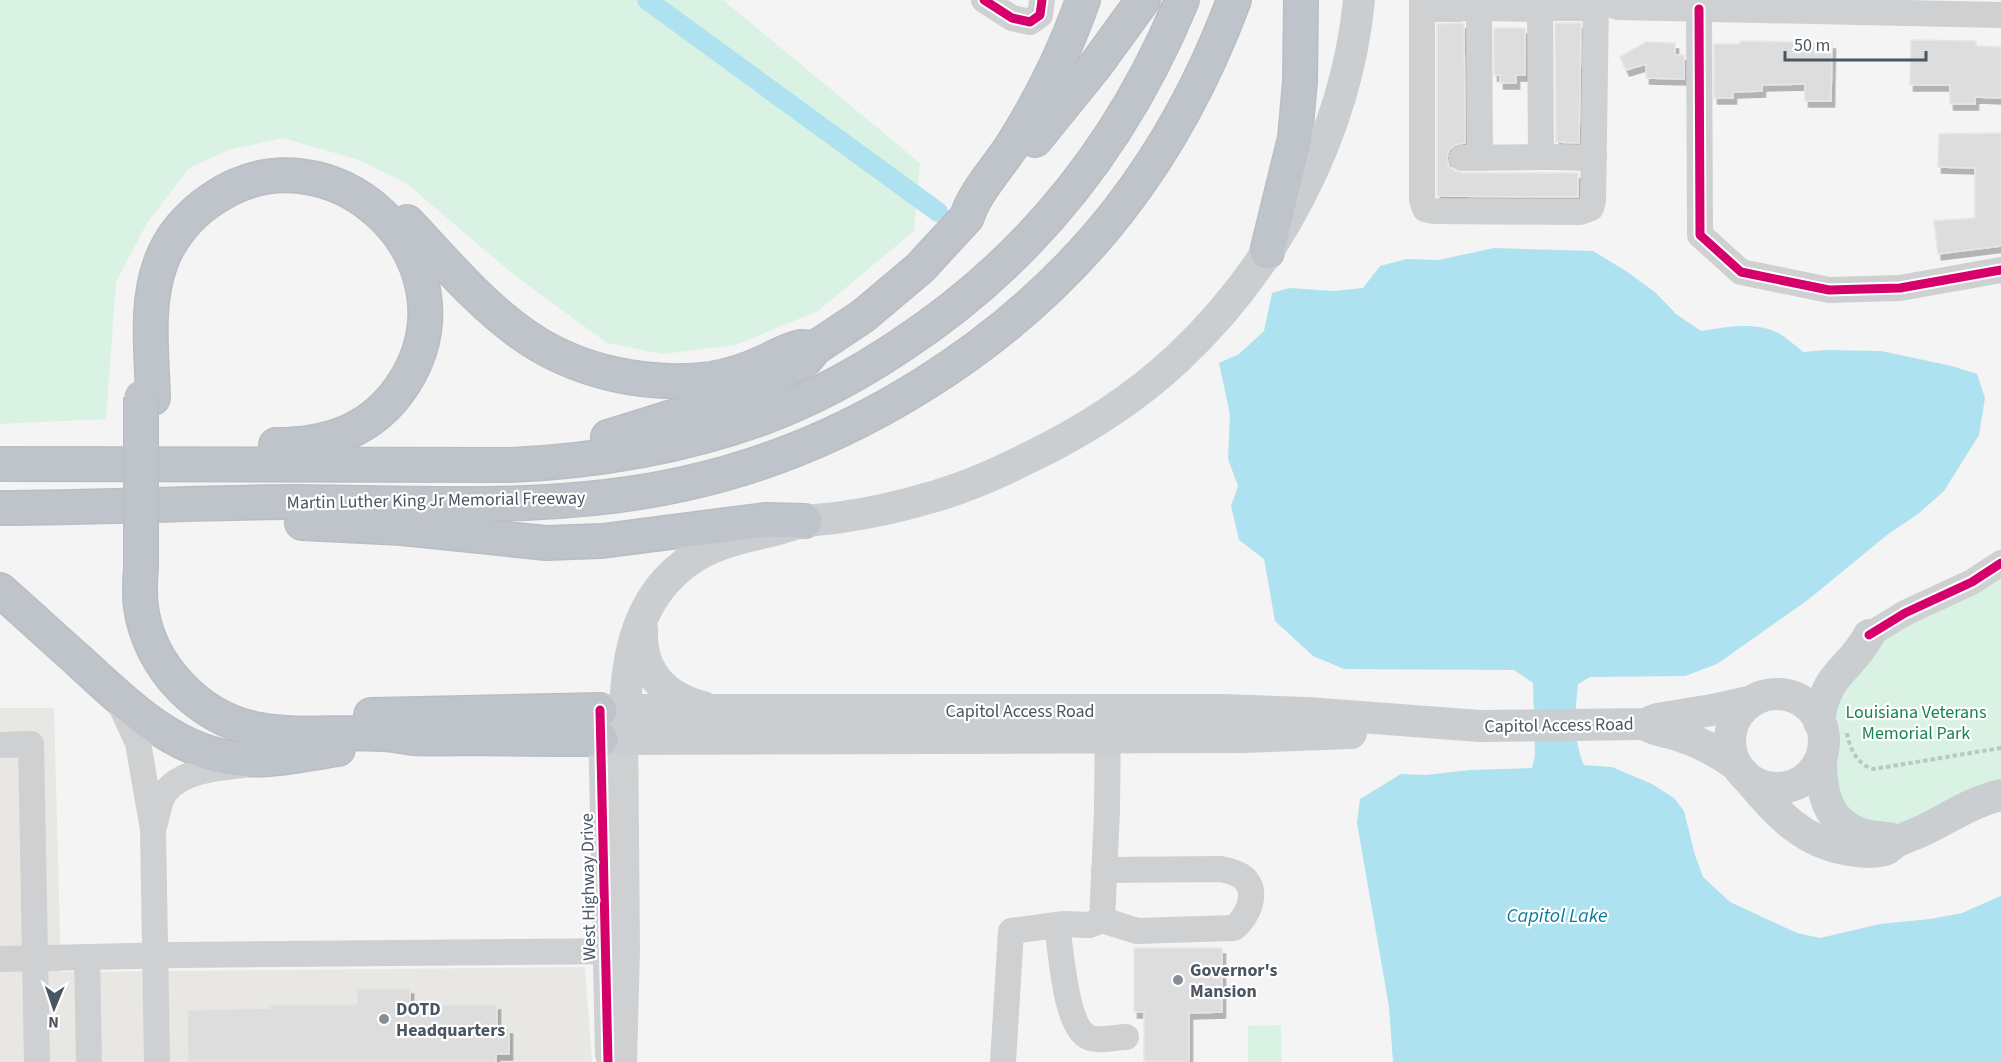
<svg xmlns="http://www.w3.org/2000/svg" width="2001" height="1062" font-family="'Source Sans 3',sans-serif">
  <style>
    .commercial { fill: #e8e7e3 }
    .green { fill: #d9f2e3 }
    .water { fill: #aee2f0 }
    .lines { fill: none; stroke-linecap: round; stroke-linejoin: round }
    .canal { stroke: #aee2f0; stroke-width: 20 }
    .building { fill: #ddddde; stroke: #e5e6e7; stroke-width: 1.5; filter: url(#shadow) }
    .highway-casing { stroke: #b9bec3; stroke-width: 36 }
    .path { stroke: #bcc7c4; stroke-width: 4; stroke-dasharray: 4.5 3; stroke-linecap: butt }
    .minor { stroke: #ced0d2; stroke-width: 26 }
    .major { stroke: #caced1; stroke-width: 32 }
    .highway { stroke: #bec4c9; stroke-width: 33 }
    .highway-bridge-casing { stroke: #b9bec3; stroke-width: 36; stroke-linecap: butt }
    .highway-bridge { stroke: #bec4c9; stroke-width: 33 }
    .cycleway-casing { stroke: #fff; stroke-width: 13 }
    .cycleway { stroke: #d6006c; stroke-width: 9 }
    .poi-dot { fill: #868d94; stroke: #fff; stroke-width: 2 }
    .labels { text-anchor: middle; stroke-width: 4.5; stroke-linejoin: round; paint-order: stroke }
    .street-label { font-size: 18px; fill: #4a5661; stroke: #fff }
    .park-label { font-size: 18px; fill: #17864f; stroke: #fff }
    .poi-label { font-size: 18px; font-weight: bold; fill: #4a5661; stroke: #fff; text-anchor: start }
    .water-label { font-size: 20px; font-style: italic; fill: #0c7c9b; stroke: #fff }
  </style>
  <defs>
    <filter id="shadow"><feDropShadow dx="3.5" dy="6" stdDeviation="0" flood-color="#0004"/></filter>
  </defs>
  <rect width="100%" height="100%" fill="#f4f4f4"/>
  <path class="commercial" d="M0 708H54L61 972 585 967 592 1062H0Z"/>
  <g class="green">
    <path d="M0 0H723L920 163 914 231 818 311 735 345 663 354 607 343 514 275 406 183 359 160 283 138 231 149 189 168 147 223 116 282 106 419 0 424Z"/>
    <path d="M2001 577V779L1992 782 1897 830 1845 816 1829 764 1833 748 1830 715 1844 676 1892 633Z"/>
    <path d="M1281 1025 1282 1062H1248V1026Z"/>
  </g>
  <path class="water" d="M1494 248 1593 251 1626 271 1656 293 1676 314 1701 331C1726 327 1757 321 1780 334 1788 339 1796 346 1803 352L1826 350 1881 351 1952 366 1977 374 1985 398 1979 435 1944 491 1918 514 1887 535 1809 599 1717 664 1685 676 1590 677 1578 684C1575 710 1573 741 1584 765L1612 767 1652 784 1674 798 1684 811 1695 855 1703 877 1730 902 1797 933 1820 938 1880 924 1930 919 1962 913 2001 896V1062H1393L1389 1007 1357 823 1360 799 1401 774 1426 775 1470 770 1532 768 1535 755 1533 683 1514 670 1344 669 1313 656 1275 621 1264 559 1239 540 1231 506 1238 486 1228 459 1230 415 1219 363 1239 354 1264 331 1272 293 1289 288 1334 291 1363 288 1380 266 1406 259 1438 260Z"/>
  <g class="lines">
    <path class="canal" d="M647 0 938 212"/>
  </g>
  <g class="building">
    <path d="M1464 23 1465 143 1455 145 1449 150 1447 158 1449 166 1455 171 1462 173H1578V197L1437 196V24Z"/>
    <path d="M1555 23H1581L1579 143 1556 142Z"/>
    <path d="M1494 28H1525V75H1516V83H1500V75H1494Z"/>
    <path d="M1911 40 1976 41V46L2001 47V98L1975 97V104H1950V85H1910Z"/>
    <path d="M1740 41 1832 43 1831 101H1805V84L1762 85V91L1733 92V98H1714V44H1740Z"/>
    <path d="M1646 42 1675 43V55H1684V79L1646 78V64L1626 70 1620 57Z"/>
    <path d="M2001 133V246L1938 254 1934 221 1975 218V168L1938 167 1939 134Z"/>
    <path d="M1134 948H1222V1012L1189 1013V1061H1144V1012H1134Z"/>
    <path d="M410 988V1005L497 1004V1028H509V1054H496V1062H188L187 1010 270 1008V1005L357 1004V989Z"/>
  </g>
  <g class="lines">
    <defs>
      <g id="highway">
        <path d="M1035 140 1095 66 1143 0"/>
        <path d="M407 222C443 260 478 302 521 333 575 372 645 387 711 379 730 376 750 369 767 361 777 356 790 349 801 347 805 347 810 348 815 348"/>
        <path d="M1267 252 1295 138 1300 81 1301 0"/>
        <path d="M153 398C152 354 145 304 161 262 170 237 189 215 211 200 329 117 482 260 404 383 374 430 329 445 276 445"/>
        <path d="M608 437 717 403 773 378 806 359 815 348 863 316 920 268 967 217C973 194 1000 165 1013 144 1042 98 1065 51 1083 0"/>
        <path d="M0 464 511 465C598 461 682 447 764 417 812 399 858 374 900 346 1031 260 1123 144 1182 0"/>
        <path d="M0 508C100 508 199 502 298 502 426 503 557 512 683 484 849 448 1014 345 1119 210 1168 147 1206 75 1234 0"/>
        <path d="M302 523 402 528 546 543 602 541 765 520 805 521"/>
        <path d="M141 566C140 580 139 593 141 607 149 667 200 720 260 730 300 737 342 731 382 734 393 734 404 737 414 738 435 739 457 738 478 738 519 739 560 739 601 739"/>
        <path d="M0 590C26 613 52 637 78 660 119 698 164 743 220 756 259 765 299 755 338 749"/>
        <path d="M371 715 600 710"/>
      </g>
    </defs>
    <use href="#highway" class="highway-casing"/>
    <path class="path" d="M1847 733C1849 748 1858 766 1874 769L2001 748"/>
    <g class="minor">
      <path d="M984 0 1012 18 1030 22 1040 15 1042 0"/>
      <path d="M1422 0V200L1425 209 1434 211 1580 212 1591 208 1593 201 1596 0"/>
      <path d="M1617 0V7L2001 15"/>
      <path d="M1464 8 1548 9"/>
      <path d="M1479 8 1480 158"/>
      <path d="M1552 8H1596"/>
      <path d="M1422 9H1459"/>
      <path d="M1540 9 1541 157"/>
      <path d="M1699 9 1700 235 1741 272 1829 290 1900 288 2001 270"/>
      <path d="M1552 157 1594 158"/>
      <path d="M1462 158 1547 157"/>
      <path d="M1869 635 1905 613 1972 582 2001 563"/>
      <path d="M118 699 138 743 153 829 157 1062"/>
      <path d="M601 720 608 1055"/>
      <path d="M0 745 31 744 37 1062"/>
      <path d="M155 823C158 812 159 800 166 791 184 770 217 768 242 765"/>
      <path d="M1102 920 1137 931 1234 928C1251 914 1262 883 1235 873 1231 871 1225 870 1221 869L1104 870"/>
      <path d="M1057 925C1061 950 1065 1026 1088 1037 1097 1042 1115 1037 1126 1037"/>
      <path d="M87 957 89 1062"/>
      <path d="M0 959 178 955 627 951"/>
      <path d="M624 1062 627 951 625 720"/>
      <path d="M1003 1062 1011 931 1064 924 1089 925 1102 920 1107 811 1108 718"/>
    </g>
    <g class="major">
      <path d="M642 629C640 670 663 697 703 707"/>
      <circle cx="1777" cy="741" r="47"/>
      <path d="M600 710H1222L1307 713 1480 726 1645 724 1657 719 1712 710 1748 702"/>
      <path d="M625 710C627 656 637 601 683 565 709 544 740 538 771 531 782 528 793 524 803 522 816 519 830 519 842 517 870 513 898 507 925 499 959 490 992 476 1024 460 1079 434 1133 400 1178 358 1276 266 1346 135 1359 0"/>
      <path d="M1819 722C1825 672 1849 672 1869 635"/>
      <path d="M1646 725C1658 732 1671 732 1683 737 1702 743 1719 753 1735 764"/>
      <path d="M601 739 1242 737 1351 733"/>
      <path d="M1821 759C1821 791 1826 822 1861 834 1870 837 1880 837 1889 838"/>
      <path d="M1743 773C1774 809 1799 842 1849 850 1860 852 1873 853 1885 850 1890 848 1892 844 1896 842 1906 837 1916 834 1926 829 1950 817 1974 801 2001 795"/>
    </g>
    <use href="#highway" class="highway"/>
    <defs>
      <path id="highway-bridge" d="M141 566V397"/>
    </defs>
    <use href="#highway-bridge" class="highway-bridge-casing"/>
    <use href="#highway-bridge" class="highway-bridge"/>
    <defs>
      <g id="cycleway">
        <path d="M984 0 1012 18 1030 22 1040 15 1042 0"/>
        <path d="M1699 9 1700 235 1741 272 1829 290 1900 288 2001 270"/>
        <path d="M1869 635 1905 613 1972 582 2001 563"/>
        <path d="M600 710 608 1062"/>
      </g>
    </defs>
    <use href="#cycleway" class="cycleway-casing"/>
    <use href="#cycleway" class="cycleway"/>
  </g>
  <g class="poi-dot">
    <circle cx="1178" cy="980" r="6"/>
    <circle cx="384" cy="1019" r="6"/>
  </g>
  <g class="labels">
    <g class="street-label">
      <text transform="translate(436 500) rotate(-1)" y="6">Martin Luther King Jr Memorial Freeway</text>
      <text x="1020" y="717">Capitol Access Road</text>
      <text transform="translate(1559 725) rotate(-1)" y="6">Capitol Access Road</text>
      <text transform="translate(588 887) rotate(-91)" y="6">West Highway Drive</text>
    </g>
    <g class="park-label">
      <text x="1916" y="718">Louisiana Veterans<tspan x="1916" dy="21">Memorial Park</tspan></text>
    </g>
    <g class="poi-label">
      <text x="1190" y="976">Governor's<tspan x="1190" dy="21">Mansion</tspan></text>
      <text x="396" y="1015">DOTD<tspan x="396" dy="21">Headquarters</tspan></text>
    </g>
    <g class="water-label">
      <text x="1557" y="922">Capitol Lake</text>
    </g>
  </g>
  <g transform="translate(54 1008) rotate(182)" stroke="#ffffff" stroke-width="4.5" paint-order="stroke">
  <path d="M0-4.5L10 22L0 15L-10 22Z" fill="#4a5661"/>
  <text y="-9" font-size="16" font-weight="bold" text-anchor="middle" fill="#4a5661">N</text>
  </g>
  <path d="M1785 51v9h141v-9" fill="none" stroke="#4a5661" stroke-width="3"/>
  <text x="1794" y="51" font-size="18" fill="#4a5661" stroke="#ffffff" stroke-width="4.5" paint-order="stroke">50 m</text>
</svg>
